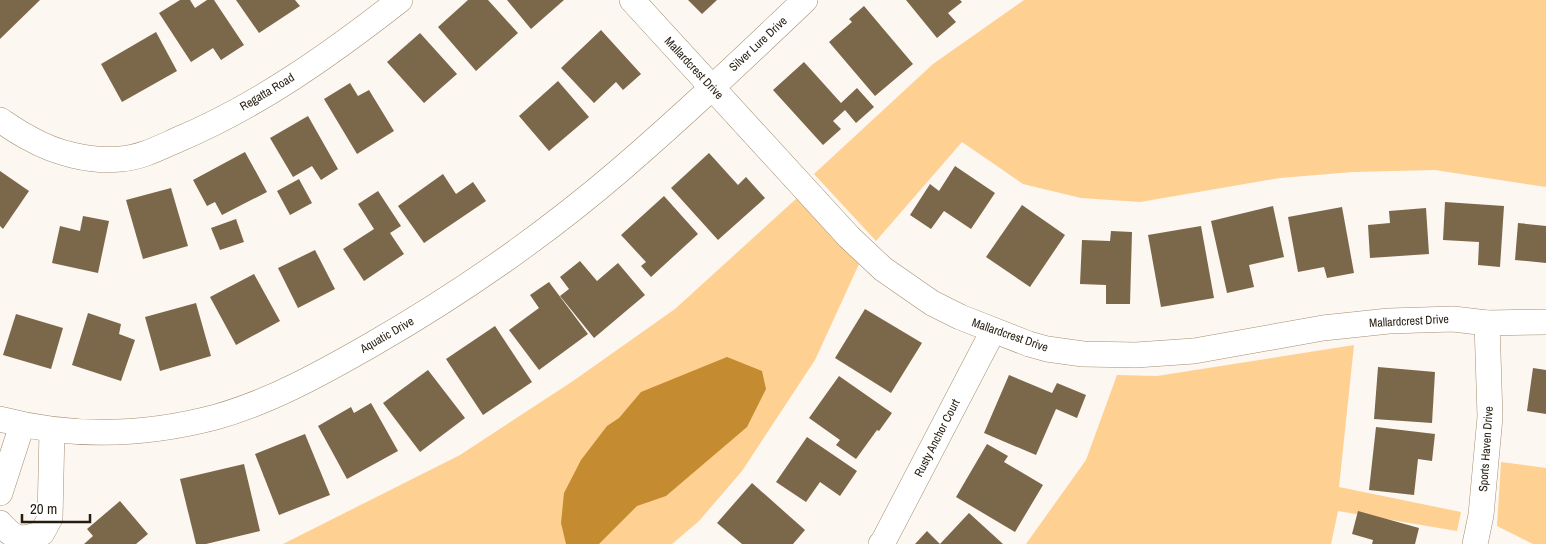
<svg xmlns="http://www.w3.org/2000/svg" width="1546" height="544" font-family="'Archivo Narrow',sans-serif">
  <style>
    .green { fill: #fed092 }
    .water { fill: #c48b31 }
    .building { fill: #7b674a }
    .lines { fill: none; stroke-linecap: round; stroke-linejoin: round }
    .street-casing { stroke: #a48e71; stroke-width: 26 }
    .street { stroke: #fff; stroke-width: 25 }
    .labels { text-anchor: middle; stroke-width: 4; stroke-linejoin: round; paint-order: stroke }
    .street-label { font-size: 12px; fill: #251d11; stroke: #fff }
  </style>
  <rect width="100%" height="100%" fill="#fcf7f1"/>
  <g class="green">
    <path d="M1024 0H1546V187L1435 170 1353 172 1280 178 1140 202 1081 198 1023 184 962 142 876 241 814 174 933 64Z"/>
    <path d="M797 198 859 264 815 360 742 471 699 521 672 544H283L460 455 573 381 675 309Z"/>
    <path d="M1354 345 1339 487 1461 512 1457 531 1338 511 1331 544H1026L1086 460 1117 375 1157 376Z"/>
    <path d="M1501 462 1546 468V544H1533L1497 526Z"/>
  </g>
  <path class="water" d="M727 357 762 371 766 389 747 427 666 496 637 506 599 544H566L561 523 564 493 581 460 607 426 619 418 641 392Z"/>
  <g class="building">
    <path d="M0 0H40L0 39Z"/>
    <path d="M180 0H190L195 8 207 0H214L244 45 221 60 213 48 191 62 159 13Z"/>
    <path d="M236 0H295L300 6 259 33Z"/>
    <path d="M468 0H488L518 33 476 71 438 27Z"/>
    <path d="M507 0H564L531 29Z"/>
    <path d="M688 0H717L702 14Z"/>
    <path d="M906 0H960L962 2 948 13 956 22 937 38Z"/>
    <path d="M864 6 913 64 875 96 829 42 852 22 849 19Z"/>
    <path d="M601 30 641 74 623 90 616 82 594 103 561 68Z"/>
    <path d="M156 32 177 71 122 102 101 64Z"/>
    <path d="M420 33 457 74 424 103 387 62Z"/>
    <path d="M804 62 841 103 857 88 874 107 856 123 845 110 833 121 841 129 823 145 773 90Z"/>
    <path d="M558 81 589 117 549 151 519 116Z"/>
    <path d="M350 83 358 96 369 90 394 131 357 154 324 99Z"/>
    <path d="M308 116 338 169 321 180 312 166 293 177 270 138Z"/>
    <path d="M245 152 267 192 222 215 215 202 207 206 193 180Z"/>
    <path d="M709 153 738 185 746 177 765 198 718 240 671 188Z"/>
    <path d="M955 166 995 193 971 229 944 211 931 229 910 215 930 184 939 191Z"/>
    <path d="M0 171 29 191 3 229 0 226Z"/>
    <path d="M443 174 456 194 473 182 486 201 424 243 398 206Z"/>
    <path d="M299 179 312 203 290 215 277 191Z"/>
    <path d="M171 188 188 246 143 259 126 200Z"/>
    <path d="M378 191 401 226 390 233 404 254 364 281 343 249 374 229 358 204Z"/>
    <path d="M664 196 698 234 651 277 641 266 646 262 621 235Z"/>
    <path d="M1445 202 1504 206 1500 267 1478 265 1479 242 1443 240Z"/>
    <path d="M1022 205 1065 235 1030 287 986 257Z"/>
    <path d="M1273 206 1284 257 1249 265 1254 287 1227 293 1211 221Z"/>
    <path d="M1342 207 1354 273 1327 278 1324 267 1298 272 1288 217Z"/>
    <path d="M1426 208 1429 254 1370 258 1368 225 1390 223 1389 211Z"/>
    <path d="M83 216 109 221 98 273 52 263 60 226 80 231Z"/>
    <path d="M236 219 244 242 220 250 211 228Z"/>
    <path d="M1518 223 1546 226V263L1515 260Z"/>
    <path d="M1201 226 1214 298 1161 307 1148 235Z"/>
    <path d="M1111 231 1132 232 1130 304H1106V285L1080 284 1082 240 1110 241Z"/>
    <path d="M315 250 335 289 298 308 278 268Z"/>
    <path d="M580 261 597 281 618 263 645 295 594 338 560 296 569 289 560 277Z"/>
    <path d="M254 274 280 321 236 345 210 297Z"/>
    <path d="M549 282 588 334 539 370 509 330 539 308 530 295Z"/>
    <path d="M196 303 211 356 160 371 145 317Z"/>
    <path d="M865 309 922 343 891 393 835 358Z"/>
    <path d="M88 313 121 324 119 334 135 340 121 381 72 365Z"/>
    <path d="M16 314 63 328 51 369 3 355Z"/>
    <path d="M495 326 532 382 483 415 446 359Z"/>
    <path d="M1378 367 1435 372 1432 423 1374 419Z"/>
    <path d="M1533 368 1546 370V414L1527 411Z"/>
    <path d="M428 370 465 418 420 452 383 403Z"/>
    <path d="M1009 375 1052 393 1057 383 1086 395 1077 418 1056 409 1036 455 984 433Z"/>
    <path d="M839 376 892 413 879 431 877 430 856 459 836 445 840 440 809 418Z"/>
    <path d="M371 403 398 451 347 479 318 426 351 407 354 413Z"/>
    <path d="M1376 427 1435 434 1432 461 1418 459 1414 495 1369 490Z"/>
    <path d="M305 434 330 495 279 515 255 454Z"/>
    <path d="M807 437 857 471 840 496 820 482 806 502 776 482Z"/>
    <path d="M987 444 1008 456 1004 462 1043 485 1015 532 956 497Z"/>
    <path d="M244 464 260 531 206 544H196L180 479Z"/>
    <path d="M752 483 805 530 793 544H742L717 523Z"/>
    <path d="M120 501 148 534 136 544H84L93 536 87 529Z"/>
    <path d="M1358 511 1419 528 1415 544H1372L1373 540 1352 534Z"/>
    <path d="M969 513 1003 544H915L927 531 940 544Z"/>
  </g>
  <g class="lines">
    <defs>
      <g id="street">
        <path d="M632 0 849 237 883 269 932 303 960 317 1029 344 1047 349 1083 354 1136 355 1194 351 1323 328 1389 321 1453 319 1487 323 1546 322"/>
        <path d="M0 120C9 126 19 133 29 138 55 153 90 162 120 159 140 158 159 148 177 140 258 106 331 54 400 0"/>
        <path d="M0 419C72 438 144 436 216 417 270 402 322 373 371 345 458 295 543 236 619 171 683 116 744 58 805 0"/>
        <path d="M0 493 22 425"/>
        <path d="M0 523C15 540 21 541 42 533L50 518 52 430"/>
        <path d="M881 544 883 542 993 331"/>
        <path d="M1475 544 1481 515 1490 417 1487 323"/>
      </g>
    </defs>
    <use href="#street" class="street-casing"/>
    <use href="#street" class="street"/>
  </g>
  <g class="labels">
    <g class="street-label">
      <text transform="translate(758 44) rotate(-43)" y="4">Silver Lure Drive</text>
      <text transform="translate(694 68) rotate(47)" y="4">Mallardcrest Drive</text>
      <text transform="translate(267 92) rotate(-31)" y="4">Regatta Road</text>
      <text transform="translate(1409 321) rotate(-3)" y="4">Mallardcrest Drive</text>
      <text transform="translate(387 335) rotate(-30)" y="4">Aquatic Drive</text>
      <text transform="translate(1010 335) rotate(19)" y="4">Mallardcrest Drive</text>
      <text transform="translate(937 438) rotate(-63)" y="4">Rusty Anchor Court</text>
      <text transform="translate(1486 449) rotate(-86)" y="4">Sports Haven Drive</text>
    </g>
  </g>
  <path d="M22 514v8h68v-8" fill="none" stroke="#251d11" stroke-width="2.5"/>
  <text x="30" y="514" font-size="15" fill="#251d11" stroke="#ffffff" stroke-width="4" paint-order="stroke">20 m</text>
</svg>
